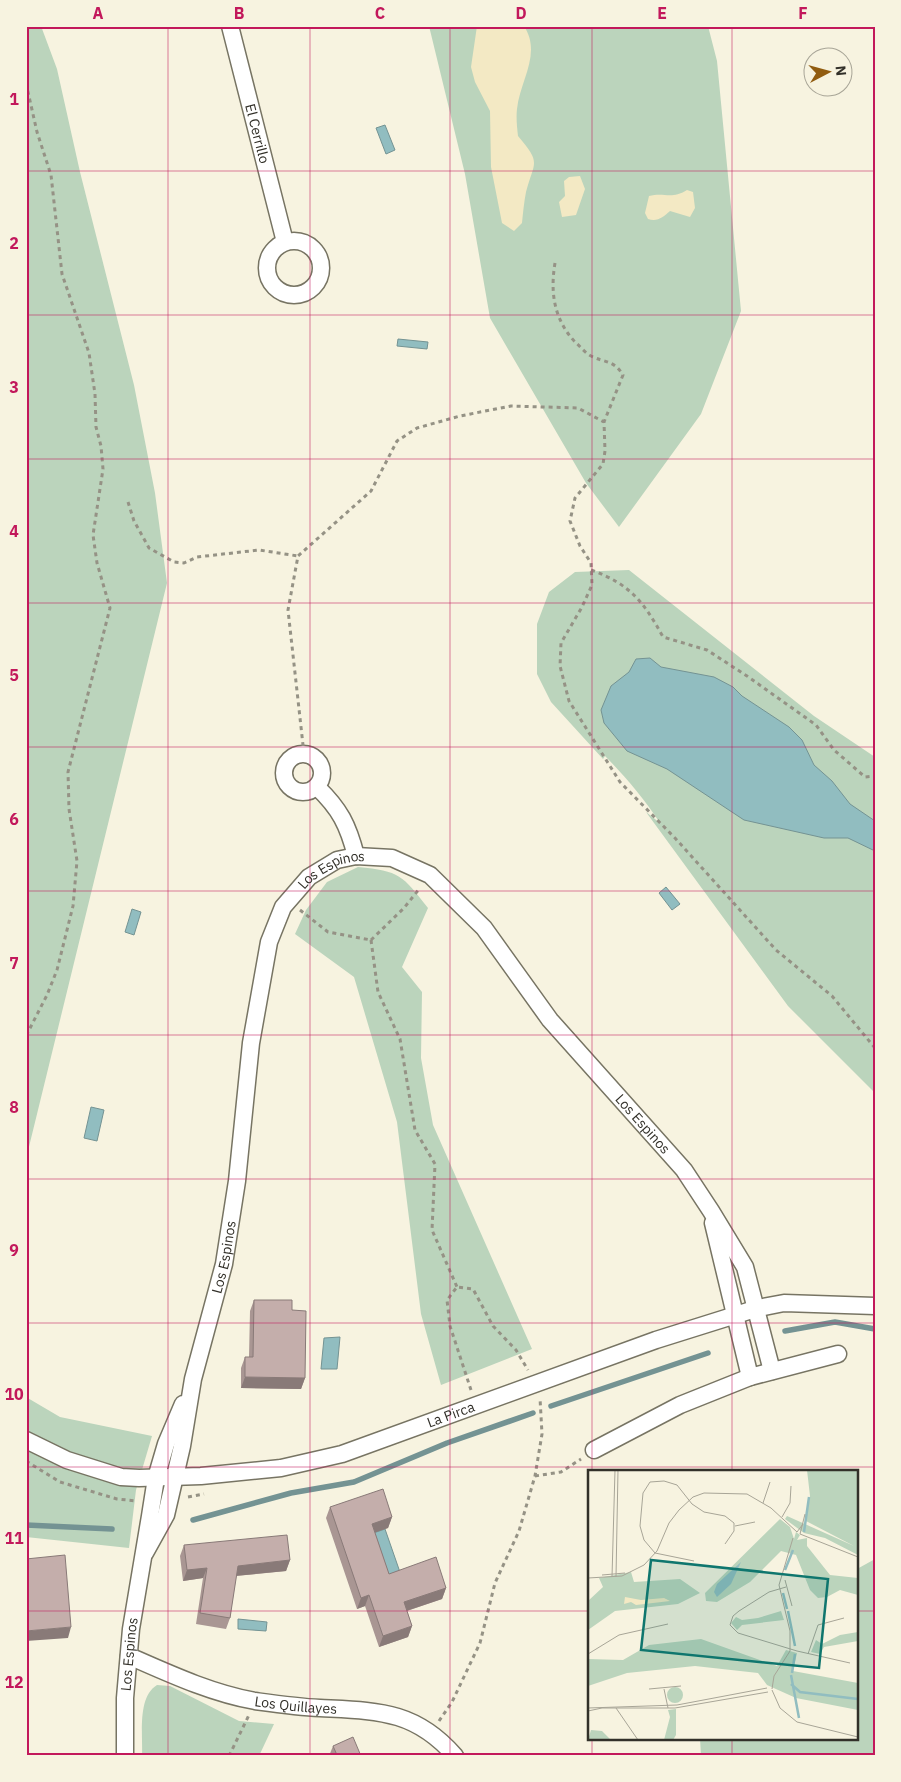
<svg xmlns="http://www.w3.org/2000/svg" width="901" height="1782" font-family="'IBM Plex Sans',sans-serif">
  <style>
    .green { fill: #bbd4bc }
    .sand { fill: #f3e9c4 }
    .water { fill: #91bdc0; stroke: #749393 }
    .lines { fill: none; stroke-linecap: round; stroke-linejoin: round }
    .stream { stroke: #749393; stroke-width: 5.5 }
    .street-casing { stroke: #777463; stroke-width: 19 }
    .path { stroke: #959285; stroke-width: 3; stroke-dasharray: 4 4; stroke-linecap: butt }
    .street { stroke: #fff; stroke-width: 16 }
    .wall { fill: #a99693 }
    .shaded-wall { fill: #897a78 }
    .building { fill: #c4aeab; stroke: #897a78 }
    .grid { fill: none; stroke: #c2185b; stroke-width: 1; stroke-opacity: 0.55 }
    .labels { text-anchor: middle; stroke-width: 5; stroke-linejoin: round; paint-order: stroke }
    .street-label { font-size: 14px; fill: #323029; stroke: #f7f3e0 }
    .inset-river { fill: none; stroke: #91bdc0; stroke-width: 2.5 }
    .inset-road { fill: none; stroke: #a8a597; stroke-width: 1 }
    .view { fill: #0f766e; fill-opacity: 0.15; stroke: #0f766e; stroke-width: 2.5 }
    .inset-edge { fill: none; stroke: #323029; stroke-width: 2.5 }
    .neatline { fill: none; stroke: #c2185b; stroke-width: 2 }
    .grid-label { font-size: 16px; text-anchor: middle; font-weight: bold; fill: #c2185b }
  </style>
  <rect width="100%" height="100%" fill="#f7f3e0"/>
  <g class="green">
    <path d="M26 26H41L57 69 80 172 134 385 155 493 167 583 26 1159Z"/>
    <path d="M429 26H708L717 61 741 311 701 414 619 527 586 483 490 318 465 174Z"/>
    <path d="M629 570 814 716 875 757V1093L788 1006 646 812 660 823C645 800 625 776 605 756L603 759 551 702 537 674V624L549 592 575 572Z"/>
    <path d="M358 867C400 871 402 875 428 908L402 967 422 992 421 1058 433 1125 532 1349 441 1385 421 1314 397 1122 354 977 295 934 306 910 327 882Z"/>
    <path d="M26 1397 60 1417 152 1436 136 1490 129 1548 26 1537Z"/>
    <path d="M875 1559V1756H701L700 1738H857V1569Z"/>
    <path d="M157 1685 170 1686 239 1721 274 1724 259 1756H142C143 1735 137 1697 157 1685Z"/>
  </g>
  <g class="sand">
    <path d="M477 26H524C542 54 520 80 517 109 516 117 517 127 518 136 542 164 534 161 526 192 524 202 523 213 522 223L514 231 502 223 491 167 490 111 475 82 471 67Z"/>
    <path d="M580 176 585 189 576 215 562 217 559 202 565 196 564 181 569 177Z"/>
    <path d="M687 190 693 192 695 208 690 217 670 211C663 217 658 222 648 219L645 213 649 196C665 192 671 200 687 190Z"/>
  </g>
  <g class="water">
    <path d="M385 125 395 150 386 154 376 128Z"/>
    <path d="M398 339 428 342 427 349 397 346Z"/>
    <path d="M650 658 661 667 714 677 733 687 742 696 789 727 802 740 814 765 832 781 850 804 875 821V851L848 838H824L744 820 667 769 627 751 604 723 601 710 611 686 629 672 636 659Z"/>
    <path d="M666 887 680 904 672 910 659 893Z"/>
    <path d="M132 909 141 912 134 935 125 932Z"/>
    <path d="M91 1107 104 1110 97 1141 84 1138Z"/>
    <path d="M340 1337 337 1369H321L324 1338Z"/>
    <path d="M385 1529 402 1578 376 1588 356 1539Z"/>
    <path d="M238 1619 267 1622 266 1631 238 1629Z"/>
  </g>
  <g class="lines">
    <g class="stream">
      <path d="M785 1331 835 1322 875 1329"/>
      <path d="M551 1406 708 1353"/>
      <path d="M193 1520 291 1493 354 1482 447 1443 533 1413"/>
      <path d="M26 1525 112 1529"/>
    </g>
    <defs>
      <g id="street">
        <path id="s1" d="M230 26 285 242"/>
        <circle cx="294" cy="268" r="27"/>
        <circle cx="303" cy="773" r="19"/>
        <path d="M317 787C340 809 348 825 356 856"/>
        <path d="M713 1223 750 1377"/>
        <path id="s2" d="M26 1440 67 1460 121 1477 139 1478 201 1476 281 1468 342 1454 656 1340 758 1308 784 1303 875 1306"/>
        <path d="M594 1450 680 1405 750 1377 838 1354"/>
        <path id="s3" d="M145 1553 166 1515 182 1446 193 1379 224 1264 237 1181 251 1043 269 942 283 907 309 877 337 860 356 856 392 858 430 875 484 928 550 1020 684 1170 711 1211 745 1267 772 1371"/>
        <path id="s4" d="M129 1656C170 1674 211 1693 255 1701 277 1704 298 1707 320 1708 377 1711 415 1710 455 1756"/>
        <path id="s5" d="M125 1756V1698L131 1629 150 1516 156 1478 166 1444 183 1404"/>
      </g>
    </defs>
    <use href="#street" class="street-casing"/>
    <g class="path">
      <path d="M26 83 37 132 51 175 62 274 89 353 95 394 96 427 101 446 103 469 93 535 97 563 110 608 68 772 69 809 77 861 73 906 57 970 47 995 26 1036"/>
      <path d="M555 263C550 293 554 320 576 343 581 347 585 353 591 356 605 363 614 360 623 375L604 422 605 451 603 464 575 498 570 521 580 546 591 563 592 585 582 607 561 643 560 666 569 701 620 782 675 838 776 950 832 996 875 1048"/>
      <path d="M128 502 134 521 149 548 174 562 184 563 197 557 259 550 298 556"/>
      <path d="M591 570C630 584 644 602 663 637L707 650 747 676 816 725 834 750 865 777 875 776"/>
      <path d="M304 754 288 610 298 556 371 491 397 441 417 428 460 416 511 406 578 408 604 422"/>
      <path d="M300 910 328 932 371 940"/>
      <path d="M371 940 378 992 400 1039 415 1130 435 1164 432 1230 457 1287"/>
      <path d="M371 940 404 908 420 888"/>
      <path d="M471 1390 450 1326 447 1300 457 1287 473 1289 493 1326 516 1350 528 1370"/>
      <path d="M26 1461 60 1482 117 1499 137 1501"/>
      <path d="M535 1476 561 1472 581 1459"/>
      <path d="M188 1497 204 1494"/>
      <path d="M439 1721 452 1702 480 1643 495 1583 519 1531 535 1476 542 1434 540 1398"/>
      <path d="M229 1756 249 1715"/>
    </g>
    <use href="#street" class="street"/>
  </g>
  <g class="wall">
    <path d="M254 1300 292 1310 305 1378 301 1389 241 1388V1368L245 1357H249L250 1311Z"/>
    <path d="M330 1507 392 1517 388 1528 375 1532 389 1574 446 1588 442 1599 407 1611 412 1626 408 1637 379 1647 365 1606 357 1609 326 1518Z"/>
    <path d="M184 1545 290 1560 286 1571 236 1576 230 1618 226 1629 196 1624 203 1578 183 1581 180 1556Z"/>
    <path d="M333 1746 361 1756H329Z"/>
  </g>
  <g class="shaded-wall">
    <path d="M245 1377 305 1378 301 1389 241 1388Z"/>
    <path d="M392 1517 388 1528 368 1535 372 1524Z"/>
    <path d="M290 1560 286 1571 234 1576 238 1566Z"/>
    <path d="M207 1568 203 1578 183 1581 187 1570Z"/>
    <path d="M446 1588 442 1599 400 1613 404 1602Z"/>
    <path d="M369 1595 365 1606 357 1609 361 1598Z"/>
    <path d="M412 1626 408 1637 379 1647 383 1636Z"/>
    <path d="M71 1627 68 1638 26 1641V1631Z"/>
  </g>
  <g class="building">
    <path d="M254 1300H292V1310L306 1311 305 1378 245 1377V1357H253Z"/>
    <path d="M383 1489 392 1517 372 1524 389 1574 436 1557 446 1588 404 1602 412 1626 383 1636 369 1595 361 1598 330 1507Z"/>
    <path d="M287 1535 290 1560 238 1566 230 1618 200 1613 207 1568 187 1570 184 1545Z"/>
    <path d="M65 1555 71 1627 26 1631V1559Z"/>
    <path d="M353 1737 361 1756H335L337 1755 333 1746Z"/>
  </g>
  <path class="grid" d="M168 26V1756M310 26V1756M450 26V1756M592 26V1471M732 26V1471M26 171H875M26 315H875M26 459H875M26 603H875M26 747H875M26 891H875M26 1035H875M26 1179H875M26 1323H875M26 1467H875M26 1611H590M857 1611H875M592 1738V1756M732 1738V1756"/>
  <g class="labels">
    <g class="street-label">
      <text dy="5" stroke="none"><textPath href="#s1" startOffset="111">El Cerrillo</textPath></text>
      <text dy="5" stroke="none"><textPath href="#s3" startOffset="728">Los Espinos</textPath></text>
      <text dy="5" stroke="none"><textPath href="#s3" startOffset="1162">Los Espinos</textPath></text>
      <text dy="5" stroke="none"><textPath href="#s3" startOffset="308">Los Espinos</textPath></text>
      <text dy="5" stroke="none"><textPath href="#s2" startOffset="441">La Pirca</textPath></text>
      <text dy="5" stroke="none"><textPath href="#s5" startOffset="102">Los Espinos</textPath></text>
      <text dy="5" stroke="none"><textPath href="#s4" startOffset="175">Los Quillayes</textPath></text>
    </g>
  </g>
  <g transform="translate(588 1470)">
    <rect width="270" height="270" fill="#f7f3e0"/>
    <path d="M219 0H270V85L237 68 216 63 197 49 199 46 266 76 218 51 222 26ZM192 49 202 57 206 69 208 62 212 65 209 70 219 68V76L242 105 270 108V125L252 120 239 127 230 128 222 120 208 85 193 81 162 112 129 132 118 131 117 123ZM43 102 46 112 92 109 112 123 90 134 27 141 0 160V131L15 117 11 108ZM193 141 196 150 154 155 149 160 143 153 148 147 154 150 170 148ZM270 162V171L236 177 232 184 223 182 228 170 234 174 252 165ZM113 169 189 196 198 180 209 183 205 201 270 213V240L208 228 179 215 170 203 107 196 39 203 0 216V189L35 190 61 175ZM79 225a8 8 0 1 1 16 0a8 8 0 1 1-16 0ZM88 239V265L85 270H76L82 247 80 240ZM3 260 14 261 23 270H0Z" fill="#bbd4bc"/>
    <path d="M37 127 53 130 76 128 82 131 48 135 43 132 36 134Z" fill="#f3e9c4"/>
    <path d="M153 92 143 114 129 127 126 122 129 114Z" fill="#91bdc0"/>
    <path class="inset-river" d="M216 62 221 27M197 100 205 80M195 123 199 139M200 141 207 176M204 203 207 184M203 205 211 248M203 214 212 222 270 229"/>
    <path class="inset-road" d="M175 33 182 12M104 34 89 15 76 11 62 12 55 23 52 56 56 70 67 83 106 91M104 34 116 42 137 46 146 53V61L137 74M217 44 212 64 270 87M194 47 202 33 203 16M147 56 167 52M14 105 37 103M24 107 27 0M28 107 30 0M0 108 34 106 56 95 69 81 81 53 91 40 105 27 116 23 159 24 183 38 209 62 215 54M197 110 204 136M198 117 181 122 151 141 145 146 142 155 150 163 209 181M209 181 262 193M0 184 31 165 80 154M220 184 230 155 256 148M61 219 93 216M76 219 80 238M184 219 186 206 202 181V161L191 115 205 68M184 220 192 238 209 252 270 267M0 238 89 235 179 218M28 238 50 270M0 241 14 238H87L180 222"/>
    <path class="view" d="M63 90 240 109 231 198 53 180Z"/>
    <rect width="270" height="270" class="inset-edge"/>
  </g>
  <rect width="901" height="1782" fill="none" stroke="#f7f3e0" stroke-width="55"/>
  <g transform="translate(828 72) rotate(84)"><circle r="24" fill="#f7f3e0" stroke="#a8a597"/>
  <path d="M0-4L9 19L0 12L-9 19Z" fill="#915c10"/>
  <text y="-8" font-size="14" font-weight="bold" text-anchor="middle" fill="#323029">N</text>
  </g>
  <rect x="28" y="28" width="846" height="1726" class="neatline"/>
  <g class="grid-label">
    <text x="98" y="19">A</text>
    <text x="239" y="19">B</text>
    <text x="380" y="19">C</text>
    <text x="521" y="19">D</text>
    <text x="662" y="19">E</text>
    <text x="803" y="19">F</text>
    <text x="14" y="105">1</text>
    <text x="14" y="249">2</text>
    <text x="14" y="393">3</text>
    <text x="14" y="537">4</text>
    <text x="14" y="681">5</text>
    <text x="14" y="825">6</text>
    <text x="14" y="969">7</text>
    <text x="14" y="1113">8</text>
    <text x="14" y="1256">9</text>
    <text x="14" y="1400">10</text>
    <text x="14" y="1544">11</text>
    <text x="14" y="1688">12</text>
  </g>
</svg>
